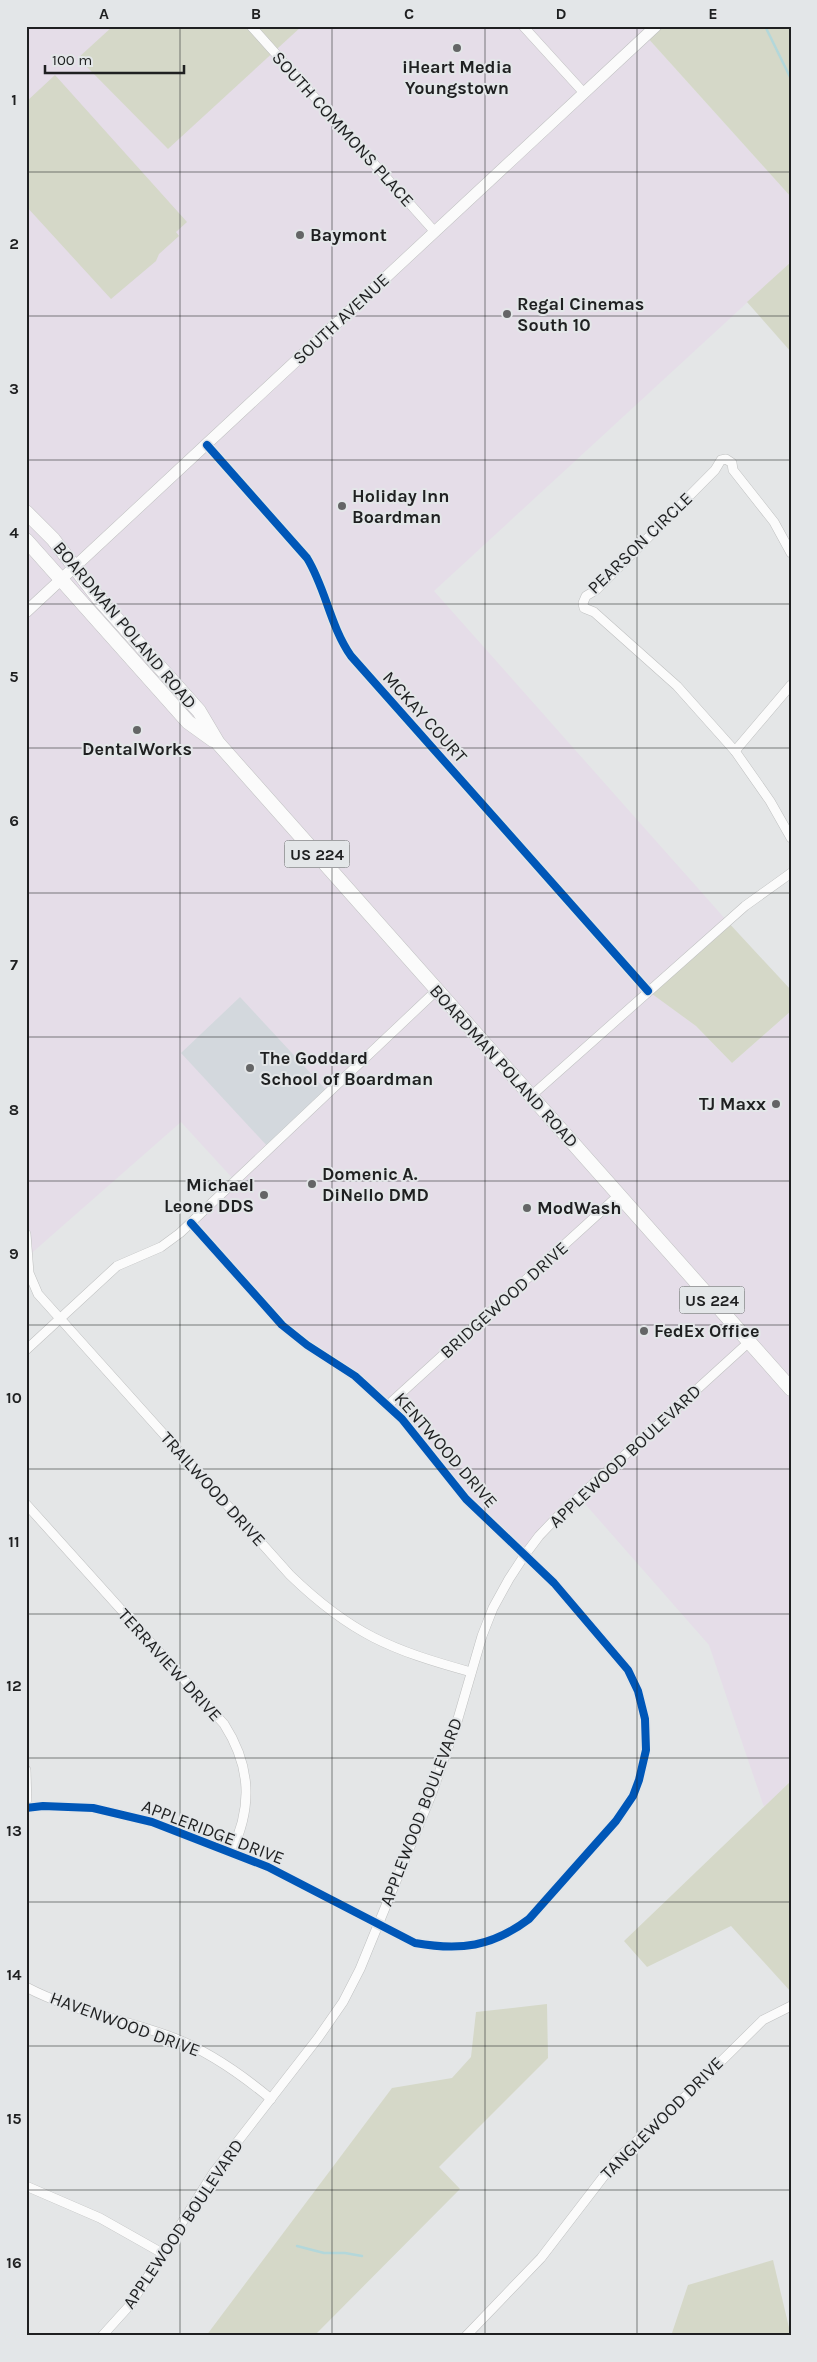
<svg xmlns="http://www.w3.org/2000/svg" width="817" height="2362" font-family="Karla,sans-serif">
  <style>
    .commercial { fill: #e5dde8 }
    .built { fill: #d3d8dd }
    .green { fill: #d5d8c8 }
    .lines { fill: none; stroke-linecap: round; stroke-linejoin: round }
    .stream { stroke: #b3d7da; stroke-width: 2.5 }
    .minor-casing { stroke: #bfc0c0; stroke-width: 10 }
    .secondary-casing { stroke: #bfc0c0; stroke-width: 12 }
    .primary-casing { stroke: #bfc0c0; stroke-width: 15 }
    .minor { stroke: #fbfbfb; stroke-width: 9 }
    .secondary { stroke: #fbfbfb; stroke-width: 11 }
    .primary { stroke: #fbfbfb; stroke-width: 14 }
    .cycleway-casing { stroke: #e3e6e8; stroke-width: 11 }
    .cycleway { stroke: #0057b8; stroke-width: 8 }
    .grid { fill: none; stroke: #1f2021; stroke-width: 1; stroke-opacity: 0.55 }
    .poi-dot { fill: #646566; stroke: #e3e6e8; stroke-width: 2 }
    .labels { text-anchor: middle; stroke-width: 4; stroke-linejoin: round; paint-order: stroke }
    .shield { fill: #e3e6e8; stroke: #5a5b5d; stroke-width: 1 }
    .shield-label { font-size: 16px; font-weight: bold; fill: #1f2021 }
    .poi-label { font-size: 18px; font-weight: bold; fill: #1f2021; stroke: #e3e6e8; text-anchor: start }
    .street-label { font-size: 18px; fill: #1f2021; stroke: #e3e6e8 }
    .neatline { fill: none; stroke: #1f2021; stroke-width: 2 }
    .grid-label { font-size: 16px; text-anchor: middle; font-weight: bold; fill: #1f2021 }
  </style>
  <rect width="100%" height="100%" fill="#e4e6e7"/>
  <path class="commercial" d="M26 26H656L646 36 791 197V262L434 591 727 921 649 991 696 1026 732 1063 791 1011V1781L764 1807 709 1645 579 1497 524 1556 494 1528 376 1393 307 1345 191 1223 235 1181 181 1122 26 1258Z"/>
  <path class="built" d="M240 997 328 1092 270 1149 181 1053Z"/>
  <g class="green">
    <path d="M113 26H302L168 149 78 58Z"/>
    <path d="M656 26H791V197L646 36Z"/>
    <path d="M55 75 187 222 176 232 179 236 159 254 156 261 111 299 26 206V102Z"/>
    <path d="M791 262V352L747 302Z"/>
    <path d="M727 921 791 990V1011L732 1063 696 1026 648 991Z"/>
    <path d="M791 1781V1850L789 1851 791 1992 731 1926 647 1967 624 1941Z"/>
    <path d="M547 2004 548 2058 439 2167 460 2189 314 2336H206L392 2088 452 2078 471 2057 476 2012Z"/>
    <path d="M773 2260 791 2336H671L688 2285Z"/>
  </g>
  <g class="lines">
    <g class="stream">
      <path d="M765 26 791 79"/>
      <path d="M297 2246 324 2253H345L362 2256"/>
    </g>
    <defs>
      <g id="minor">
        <path d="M251 26 435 232"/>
        <path d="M523 26 584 93"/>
        <path d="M207 445 307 558C326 589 330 626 351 656L648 991"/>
        <path d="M791 553 774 522 733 470 732 463 726 459 721 460 715 470 596 590 586 596 583 603 584 608 594 612 677 686 735 751 791 685"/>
        <path d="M735 751 770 801 791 838"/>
        <path d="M531 1096 745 906 791 873"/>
        <path d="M26 1234 29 1273 38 1294 290 1575C351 1634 391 1650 471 1672"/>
        <path d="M26 1350 117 1266 161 1247 180 1233 437 990"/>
        <path d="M388 1405 619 1195"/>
        <path d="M26 1504 224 1724C251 1766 253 1807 231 1852"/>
        <path d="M26 1770 27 1808"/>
        <path d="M26 1808 43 1806 93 1808 152 1822 268 1867 415 1943C460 1951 492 1947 529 1919L616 1821 633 1796 639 1780 646 1750 645 1719 638 1691 628 1670 554 1583 466 1499 402 1419 355 1376 307 1345 282 1325 191 1223"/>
        <path d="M26 1987C73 2012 125 2019 174 2038 210 2052 241 2074 271 2099"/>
        <path d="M26 2186 100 2218 162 2253"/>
        <path d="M102 2336 130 2305 214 2172 318 2038 343 2002 360 1969 432 1793 457 1722 482 1636 493 1608 509 1579 524 1556 539 1536 560 1514 749 1342"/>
        <path d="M466 2336 541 2258 617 2159 690 2092 763 2020 791 2006"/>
      </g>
      <path id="secondary" d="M26 612 656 26"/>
      <g id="primary">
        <path d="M26 512 53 539 99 599 199 711 218 743 791 1389"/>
        <path d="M26 540 188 722 213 740"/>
      </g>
    </defs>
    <use href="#minor" class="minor-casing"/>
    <use href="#secondary" class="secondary-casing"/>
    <use href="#primary" class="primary-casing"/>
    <use href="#minor" class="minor"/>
    <use href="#secondary" class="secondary"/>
    <use href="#primary" class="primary"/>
    <defs>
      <g id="cycleway">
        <path d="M207 445 307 558C326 589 330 626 351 656L648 991"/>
        <path d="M26 1808 43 1806 93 1808 152 1822 268 1867 415 1943C460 1951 492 1947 529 1919L616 1821 633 1796 639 1780 646 1750 645 1719 638 1691 628 1670 554 1583 466 1499 402 1419 355 1376 307 1345 282 1325 191 1223"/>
      </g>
    </defs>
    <use href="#cycleway" class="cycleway-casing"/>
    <use href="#cycleway" class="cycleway"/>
  </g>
  <path class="grid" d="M180 26V2336M332 26V2336M485 26V2336M637 26V2336M26 172H791M26 316H791M26 460H791M26 604H791M26 748H791M26 893H791M26 1037H791M26 1181H791M26 1325H791M26 1469H791M26 1614H791M26 1758H791M26 1902H791M26 2046H791M26 2190H791"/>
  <g class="poi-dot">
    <circle cx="457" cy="48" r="5"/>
    <circle cx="300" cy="235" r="5"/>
    <circle cx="507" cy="314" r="5"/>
    <circle cx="342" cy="506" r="5"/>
    <circle cx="137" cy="730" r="5"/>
    <circle cx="250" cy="1068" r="5"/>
    <circle cx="776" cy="1104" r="5"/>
    <circle cx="312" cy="1184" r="5"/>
    <circle cx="264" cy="1195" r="5"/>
    <circle cx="527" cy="1208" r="5"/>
    <circle cx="644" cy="1331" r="5"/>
  </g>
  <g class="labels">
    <g class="shield">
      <rect x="284.5" y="840.5" width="65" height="27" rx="4"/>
      <rect x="679.5" y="1286.5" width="65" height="27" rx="4"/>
    </g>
    <g class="shield-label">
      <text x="317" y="860">US 224</text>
      <text x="712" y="1306">US 224</text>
    </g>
    <g class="poi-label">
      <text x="457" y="73" text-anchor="middle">iHeart Media<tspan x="457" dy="21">Youngstown</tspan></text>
      <text x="310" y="241">Baymont</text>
      <text x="517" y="310">Regal Cinemas<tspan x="517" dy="21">South 10</tspan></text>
      <text x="352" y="502">Holiday Inn<tspan x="352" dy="21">Boardman</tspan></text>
      <text x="137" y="755" text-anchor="middle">DentalWorks</text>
      <text x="260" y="1064">The Goddard<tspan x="260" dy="21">School of Boardman</tspan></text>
      <text x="766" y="1110" text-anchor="end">TJ Maxx</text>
      <text x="322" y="1180">Domenic A.<tspan x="322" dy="21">DiNello DMD</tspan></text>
      <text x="254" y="1191" text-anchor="end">Michael<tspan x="254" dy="21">Leone DDS</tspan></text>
      <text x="537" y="1214">ModWash</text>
      <text x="654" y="1337">FedEx Office</text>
    </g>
    <g class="street-label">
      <text transform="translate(343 129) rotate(48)" y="6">SOUTH COMMONS PLACE</text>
      <text transform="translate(341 319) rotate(-43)" y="6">SOUTH AVENUE</text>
      <text transform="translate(640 543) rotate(-44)" y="6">PEARSON CIRCLE</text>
      <text transform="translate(125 625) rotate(50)" y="6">BOARDMAN POLAND ROAD</text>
      <text transform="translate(425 717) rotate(48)" y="6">MCKAY COURT</text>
      <text transform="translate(504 1066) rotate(48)" y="6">BOARDMAN POLAND ROAD</text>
      <text transform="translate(504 1300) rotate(-42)" y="6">BRIDGEWOOD DRIVE</text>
      <text transform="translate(446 1450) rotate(49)" y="6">KENTWOOD DRIVE</text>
      <text transform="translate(625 1456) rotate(-43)" y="6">APPLEWOOD BOULEVARD</text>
      <text transform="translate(213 1489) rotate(48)" y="6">TRAILWOOD DRIVE</text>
      <text transform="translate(170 1665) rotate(48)" y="6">TERRAVIEW DRIVE</text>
      <text transform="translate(421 1812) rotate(-69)" y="6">APPLEWOOD BOULEVARD</text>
      <text transform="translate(213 1832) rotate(21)" y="6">APPLERIDGE DRIVE</text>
      <text transform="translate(125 2024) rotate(20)" y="6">HAVENWOOD DRIVE</text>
      <text transform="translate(662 2118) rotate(-45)" y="6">TANGLEWOOD DRIVE</text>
      <text transform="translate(183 2224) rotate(-56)" y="6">APPLEWOOD BOULEVARD</text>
    </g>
  </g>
  <rect width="817" height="2362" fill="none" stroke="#e3e6e8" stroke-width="55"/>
  <path d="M45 65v8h139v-8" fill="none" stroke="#1f2021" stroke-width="2.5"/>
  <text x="52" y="65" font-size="15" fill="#1f2021" stroke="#e3e6e8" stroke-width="4" paint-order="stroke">100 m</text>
  <rect x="28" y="28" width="762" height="2306" class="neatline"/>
  <g class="grid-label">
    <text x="104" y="19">A</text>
    <text x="256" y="19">B</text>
    <text x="409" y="19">C</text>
    <text x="561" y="19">D</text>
    <text x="713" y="19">E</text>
    <text x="14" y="105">1</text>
    <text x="14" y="249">2</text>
    <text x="14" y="394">3</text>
    <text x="14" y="538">4</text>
    <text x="14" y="682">5</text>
    <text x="14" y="826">6</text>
    <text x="14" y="970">7</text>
    <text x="14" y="1115">8</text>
    <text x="14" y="1259">9</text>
    <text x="14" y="1403">10</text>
    <text x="14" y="1547">11</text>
    <text x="14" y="1691">12</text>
    <text x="14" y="1836">13</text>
    <text x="14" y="1980">14</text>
    <text x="14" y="2124">15</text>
    <text x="14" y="2268">16</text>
  </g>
</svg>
